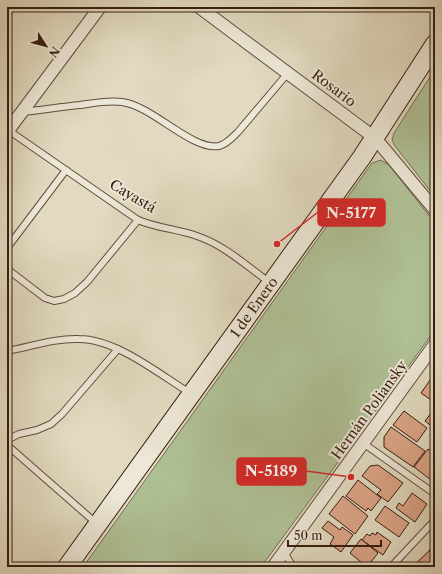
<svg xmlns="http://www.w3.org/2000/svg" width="442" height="574" font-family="'Libre Caslon Text',serif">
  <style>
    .green { fill: #afc095; stroke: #746e54 }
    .building { fill: #dba587; stroke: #381d12 }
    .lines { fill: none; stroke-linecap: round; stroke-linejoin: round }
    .lane-casing { stroke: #624c3e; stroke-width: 8 }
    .street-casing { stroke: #624c3e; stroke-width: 14 }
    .secondary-casing { stroke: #381d12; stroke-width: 20 }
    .lane { stroke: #ece7d6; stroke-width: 6 }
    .street { stroke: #ece7d6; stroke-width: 12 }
    .secondary { stroke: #ece7d6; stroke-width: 18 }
    .labels { text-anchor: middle; stroke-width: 4; stroke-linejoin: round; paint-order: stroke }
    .street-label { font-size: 14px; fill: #381d12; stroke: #ece7d6 }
    .leader { fill: none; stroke: #d62828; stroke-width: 1.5 }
    .callout-dot { fill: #d62828; stroke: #ece7d6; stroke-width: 1.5 }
    .callout { fill: #d62828; stroke: #d62828; stroke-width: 1.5 }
    .callout-label { font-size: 15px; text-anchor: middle; font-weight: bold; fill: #fff }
  </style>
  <rect width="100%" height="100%" fill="#e1dac0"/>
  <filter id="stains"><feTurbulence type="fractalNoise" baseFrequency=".005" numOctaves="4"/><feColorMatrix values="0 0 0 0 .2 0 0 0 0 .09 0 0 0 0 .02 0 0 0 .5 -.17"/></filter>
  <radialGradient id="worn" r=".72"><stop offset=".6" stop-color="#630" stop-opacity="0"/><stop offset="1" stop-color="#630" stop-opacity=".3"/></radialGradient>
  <g class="green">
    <path d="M435 69V197L395 146 392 140 394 133Z"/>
    <path d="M381 160 389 165 435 223V330L261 567H83L372 163Z"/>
  </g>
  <g class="building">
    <path d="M433 376 435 378 434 402 421 393Z"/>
    <path d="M435 408V427L434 428 425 421Z"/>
    <path d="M404 411 427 428 417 442 393 425Z"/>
    <path d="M391 427 425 451 413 467 384 447V437Z"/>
    <path d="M435 440V450L430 447Z"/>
    <path d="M428 449 435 454V483L414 467Z"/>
    <path d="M378 465 403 483 388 502 377 494 381 490 362 476 370 466Z"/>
    <path d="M358 480 381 498 371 511 368 508 366 511 346 496Z"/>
    <path d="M412 493 427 504 415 522 396 508 399 503 403 506Z"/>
    <path d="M343 496 368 516 355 534 329 514Z"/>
    <path d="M385 506 409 523 399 537 375 520Z"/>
    <path d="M328 521 340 530 342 527 353 535 341 552 330 544 334 537 322 528Z"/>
    <path d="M377 532 391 542 383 555 362 540 367 534 370 536 372 533 376 535Z"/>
    <path d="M361 539 378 553 367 567 350 553Z"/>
    <path d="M435 544V555L429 550Z"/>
    <path d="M429 551 435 556V567H412Z"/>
  </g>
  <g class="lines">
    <defs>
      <g id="lane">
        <path d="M22 112C41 110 61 107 80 105 94 103 108 100 122 102 153 106 192 151 219 146 227 144 233 137 238 132L288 73"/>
        <path d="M8 130 138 220C156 228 178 229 197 236 224 245 247 266 270 283"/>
        <path d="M7 248 66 170"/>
        <path d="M7 269 45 298 54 301 64 299 75 293 87 282 138 220"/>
        <path d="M7 351C30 347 55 338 79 339 116 339 159 374 190 393"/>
        <path d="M7 440 19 434 37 430 51 424 62 414 118 349"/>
        <path d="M363 443 435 494"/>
        <path d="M7 445 96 523"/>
        <path d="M284 552 293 567"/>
        <path d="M391 567 435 520"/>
      </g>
      <g id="street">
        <path d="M199 7 375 138 435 210"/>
        <path d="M7 132 100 7"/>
        <path d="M273 567 435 344"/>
      </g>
      <g id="secondary">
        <path id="s1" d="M67 567 362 157 435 44"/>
      </g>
    </defs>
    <use href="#lane" class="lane-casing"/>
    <use href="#street" class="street-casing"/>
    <use href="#secondary" class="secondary-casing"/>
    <use href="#lane" class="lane"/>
    <use href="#street" class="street"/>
    <use href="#secondary" class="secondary"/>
  </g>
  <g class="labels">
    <g class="street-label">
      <text transform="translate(334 88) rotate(37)" y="5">Rosario</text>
      <text transform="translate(133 196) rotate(31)" y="5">Cayastá</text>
      <text dy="5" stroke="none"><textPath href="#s1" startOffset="320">1 de Enero</textPath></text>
      <text transform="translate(369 410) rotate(-54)" y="5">Hernán Poliansky</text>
    </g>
  </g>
  <path class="leader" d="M277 244L318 212M351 477L306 471"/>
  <g class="callout-dot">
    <circle cx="277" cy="244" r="4"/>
    <circle cx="351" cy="477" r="4"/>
  </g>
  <g class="callout">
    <rect x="318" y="199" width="67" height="27" rx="4"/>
    <rect x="237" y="458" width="69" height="27" rx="4"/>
  </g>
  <g class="callout-label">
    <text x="351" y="218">N-5177</text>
    <text x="271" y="476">N-5189</text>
  </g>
  <rect width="442" height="574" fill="none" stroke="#e1dac0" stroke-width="24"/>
  <rect x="8" y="8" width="426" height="558" fill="none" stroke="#381d12" stroke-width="2"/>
  <rect x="12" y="12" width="418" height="550" fill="none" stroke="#381d12"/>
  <g transform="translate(46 46) rotate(126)" stroke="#ece7d6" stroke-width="3" paint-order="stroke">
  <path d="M0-3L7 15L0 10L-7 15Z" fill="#381d12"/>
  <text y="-6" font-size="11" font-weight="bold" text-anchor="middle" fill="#381d12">N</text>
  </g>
  <path d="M288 540v6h93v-6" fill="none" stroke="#381d12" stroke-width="2"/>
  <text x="294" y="540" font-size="12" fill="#381d12" stroke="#ece7d6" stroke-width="3" paint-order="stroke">50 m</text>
  <rect width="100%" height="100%" filter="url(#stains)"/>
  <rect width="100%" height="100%" fill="url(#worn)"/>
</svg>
